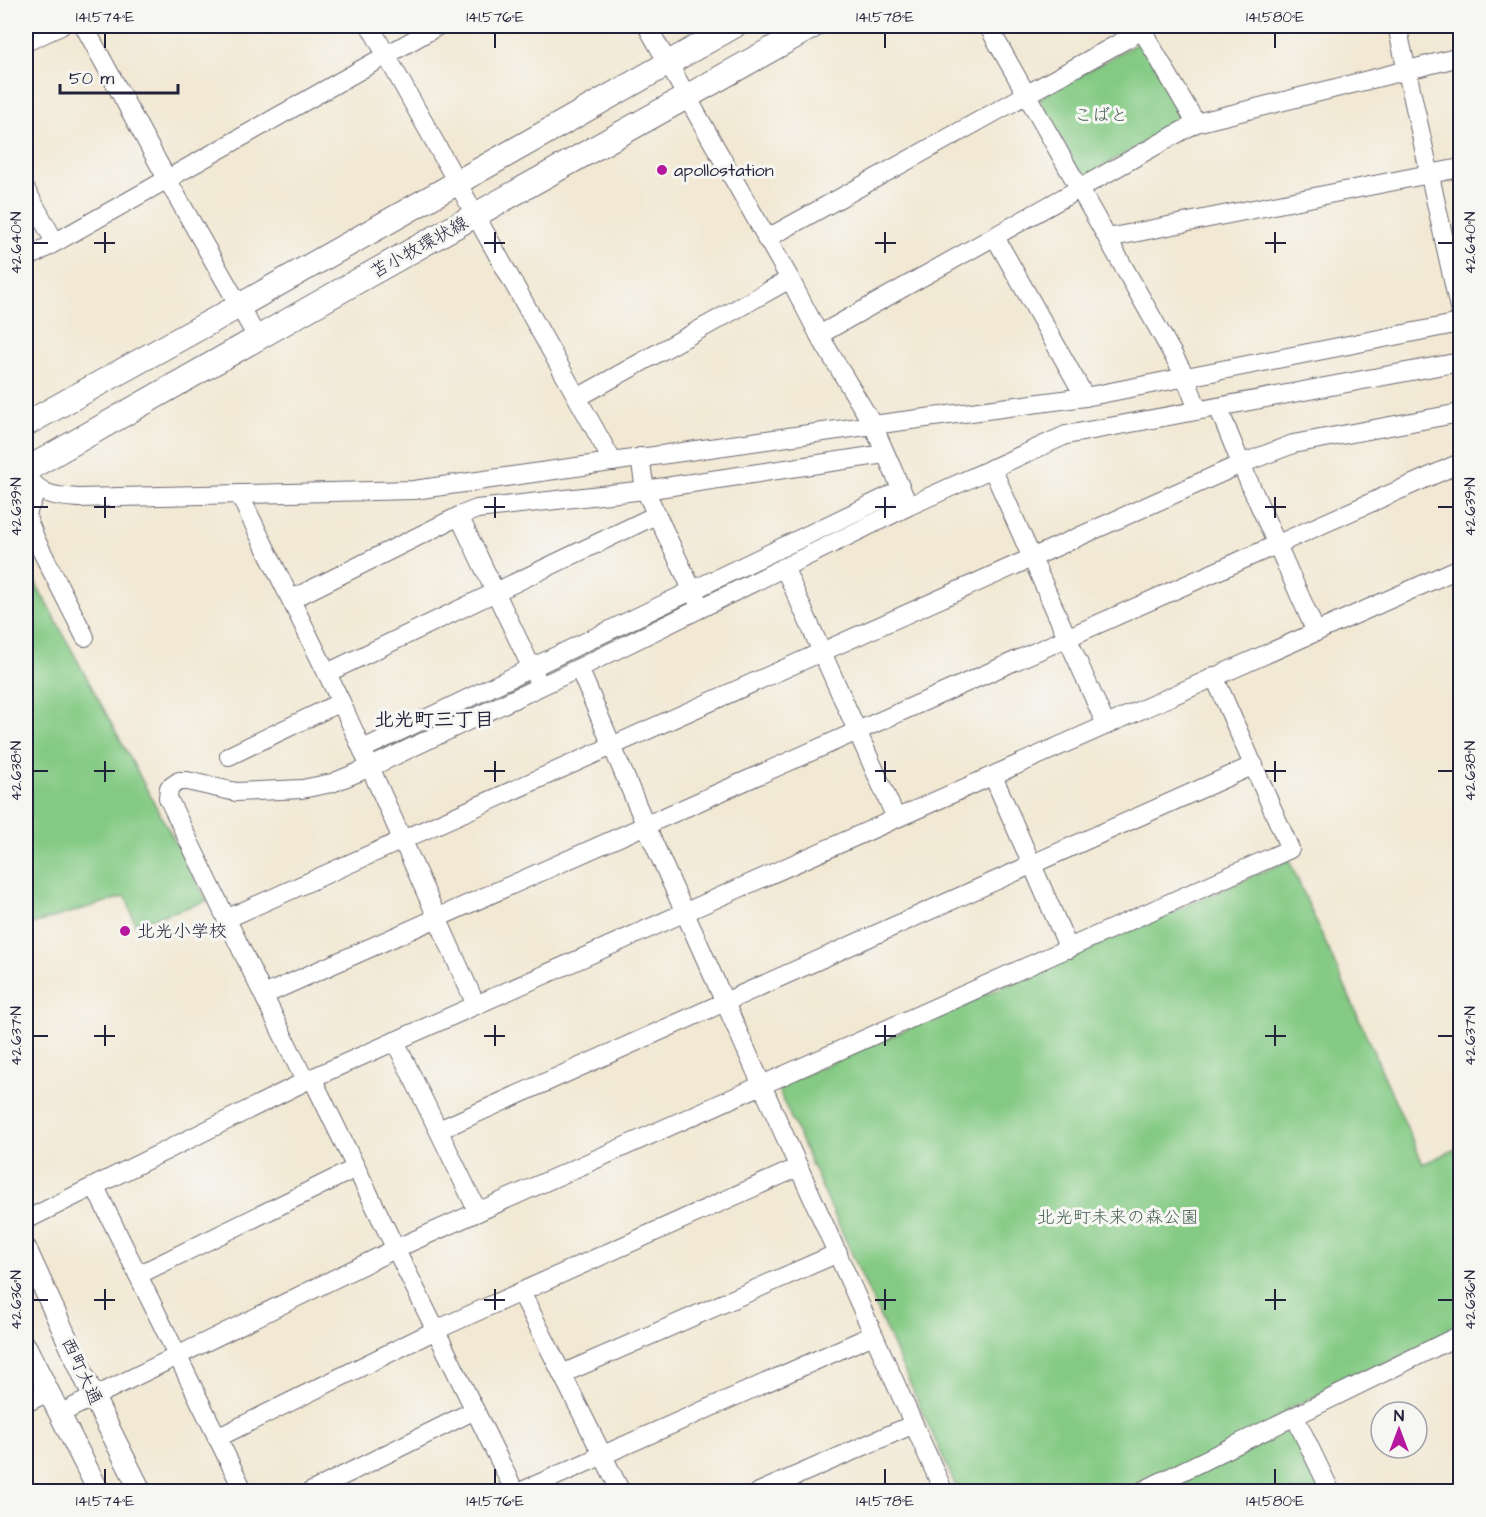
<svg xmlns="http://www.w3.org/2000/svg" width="1486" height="1517" font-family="'Architects Daughter','Klee One',sans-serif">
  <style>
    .green { fill: #84ca84; stroke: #537660; stroke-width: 1.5 }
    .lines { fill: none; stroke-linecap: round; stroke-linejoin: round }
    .minor-casing { stroke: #6b6770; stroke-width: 20 }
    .tertiary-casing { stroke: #6b6770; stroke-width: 23 }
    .secondary-casing { stroke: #6b6770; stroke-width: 26 }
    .minor { stroke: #fff; stroke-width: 18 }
    .tertiary { stroke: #fff; stroke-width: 21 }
    .secondary { stroke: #fff; stroke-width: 24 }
    .ticks { fill: none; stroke: #22223b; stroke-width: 2 }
    .poi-dot { fill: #b5179e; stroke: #f6f6f2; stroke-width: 2 }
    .labels { text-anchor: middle; stroke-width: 6; stroke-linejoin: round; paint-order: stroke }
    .park-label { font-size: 18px; fill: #445d55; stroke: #f6f6f2 }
    .poi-label { font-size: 18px; fill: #22223b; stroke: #f6f6f2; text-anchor: start }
    .street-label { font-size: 18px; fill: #22223b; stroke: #f6f6f2 }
    .neighbourhood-label { font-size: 20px; font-weight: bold; fill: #22223b; stroke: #f6f6f2 }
    .neatline { fill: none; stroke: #22223b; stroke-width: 2 }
    .ticks-label { font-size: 15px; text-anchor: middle; fill: #22223b }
  </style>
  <rect width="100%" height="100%" fill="#f6f6f2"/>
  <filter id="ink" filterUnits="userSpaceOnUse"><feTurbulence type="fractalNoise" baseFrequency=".0167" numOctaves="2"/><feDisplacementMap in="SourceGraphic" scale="12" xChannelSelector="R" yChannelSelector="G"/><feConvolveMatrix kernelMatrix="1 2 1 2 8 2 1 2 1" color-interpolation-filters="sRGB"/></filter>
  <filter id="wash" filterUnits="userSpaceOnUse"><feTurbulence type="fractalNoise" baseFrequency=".008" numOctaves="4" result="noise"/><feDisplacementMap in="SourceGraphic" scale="24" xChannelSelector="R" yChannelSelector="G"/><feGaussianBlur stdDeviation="1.35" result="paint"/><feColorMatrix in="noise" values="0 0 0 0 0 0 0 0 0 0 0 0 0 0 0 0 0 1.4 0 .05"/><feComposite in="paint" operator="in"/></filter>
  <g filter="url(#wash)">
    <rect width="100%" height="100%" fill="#f2e8d3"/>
    <g class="green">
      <path d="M1141 41 1185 120 1082 178 1039 98Z"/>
      <path d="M26 565 207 901 135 924 126 896 26 926Z"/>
      <path d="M1289 860 1423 1164 1460 1147V1329L1286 1410 1324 1491H958L777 1087Z"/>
    </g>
  </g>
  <g filter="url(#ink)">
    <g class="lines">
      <defs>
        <g id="minor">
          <path d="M84 26 167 179 258 339"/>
          <path d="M370 26 613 462"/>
          <path d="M647 26 790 279 819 335 873 425 906 500"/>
          <path d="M988 26 1185 376 1198 410"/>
          <path d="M1397 26 1460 312"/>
          <path d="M1142 30 1196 123"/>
          <path d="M26 42 61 26"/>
          <path d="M26 190 55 242"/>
          <path d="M995 237 1085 397"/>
          <path d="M1108 238 1460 168"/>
          <path d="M766 239 1150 26"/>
          <path d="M26 259 438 26"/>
          <path d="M819 335 1196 123 1460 57"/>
          <path d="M579 397 790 279"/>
          <path d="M1218 407 1241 464 1316 632"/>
          <path d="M640 457 645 490 697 600"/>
          <path d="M992 468 1106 725"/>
          <path d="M26 475C42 496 53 496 79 498L414 490 873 425 1085 397 1460 323"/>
          <path d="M37 490 26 515 36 540 85 637"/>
          <path d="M239 494 341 702 476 1005"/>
          <path d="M459 516 536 677"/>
          <path d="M784 567 896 818"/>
          <path d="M292 599 459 516 477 509 645 490 885 454"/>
          <path d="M579 668 646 826 944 1492"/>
          <path d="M327 673 656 515"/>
          <path d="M363 749 901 490"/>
          <path d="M229 756 341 702"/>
          <path d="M993 776 1069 949"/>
          <path d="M226 919 1241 464 1293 444 1460 413"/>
          <path d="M264 995 1460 463"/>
          <path d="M395 1041 478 1212"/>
          <path d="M312 1078 515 1492"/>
          <path d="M305 1081 168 798 169 788 179 781H187L236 792 302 789 332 783 371 767 579 668 909 506 1066 435 1460 362"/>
          <path d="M439 1130 1254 765"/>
          <path d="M95 1187 244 1492"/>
          <path d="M26 1220 312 1078 1460 568"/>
          <path d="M138 1275 356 1168"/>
          <path d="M521 1292 621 1492"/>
          <path d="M562 1374 838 1253"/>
          <path d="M26 1403 48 1392"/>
          <path d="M59 1414 395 1249 1290 849 1214 676"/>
          <path d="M1295 1417 1331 1492"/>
          <path d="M217 1438 436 1330 799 1167"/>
          <path d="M310 1492 475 1410"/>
          <path d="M520 1492 873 1335"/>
          <path d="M759 1492 914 1424"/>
          <path d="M1140 1492 1460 1335"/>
        </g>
        <g id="tertiary">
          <path d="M26 1249 93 1396 141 1492"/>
          <path d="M26 1347 99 1492"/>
        </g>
        <g id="secondary">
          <path d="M26 424 239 306 734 26"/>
          <path d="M26 470 356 282 813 26"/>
        </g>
      </defs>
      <use href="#minor" class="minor-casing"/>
      <use href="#tertiary" class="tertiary-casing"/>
      <use href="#secondary" class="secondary-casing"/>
      <use href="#minor" class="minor"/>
      <use href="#tertiary" class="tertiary"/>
      <use href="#secondary" class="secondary"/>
    </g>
  </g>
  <path class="ticks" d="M105 33V48M495 33V48M885 33V48M1275 33V48M105 232V253M495 232V253M885 232V253M1275 232V253M33 243H48M94 243H115M484 243H505M875 243H896M1265 243H1286M1438 243H1453M105 497V518M495 497V518M885 497V518M1275 497V518M33 507H48M94 507H115M484 507H505M875 507H896M1265 507H1286M1438 507H1453M105 761V782M495 761V782M885 761V782M1275 761V782M33 771H48M94 771H115M484 771H505M875 771H896M1265 771H1286M1438 771H1453M105 1025V1046M495 1025V1046M885 1025V1046M1275 1025V1046M33 1036H48M94 1036H115M484 1036H505M875 1036H896M1265 1036H1286M1438 1036H1453M105 1289V1310M495 1289V1310M885 1289V1310M1275 1289V1310M33 1300H48M94 1300H115M484 1300H505M875 1300H896M1265 1300H1286M1438 1300H1453M105 1469V1484M495 1469V1484M885 1469V1484M1275 1469V1484"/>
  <g class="poi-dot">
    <circle cx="662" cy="170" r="6"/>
    <circle cx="125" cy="931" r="6"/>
  </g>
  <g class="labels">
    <g class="park-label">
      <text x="1101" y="121">こばと</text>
      <text x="1118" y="1223">北光町未来の森公園</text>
    </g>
    <g class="poi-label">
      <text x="674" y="176">apollostation</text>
      <text x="137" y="937">北光小学校</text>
    </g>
    <g class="street-label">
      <text transform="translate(419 247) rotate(-29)" y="6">苫小牧環状線</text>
      <text transform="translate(82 1371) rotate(65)" y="6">西町大通</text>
    </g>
    <g class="neighbourhood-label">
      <text x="434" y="726">北光町三丁目</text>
    </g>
  </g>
  <rect width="1486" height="1517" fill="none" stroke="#f6f6f2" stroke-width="66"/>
  <g transform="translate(1399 1430)"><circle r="28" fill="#f6f6f2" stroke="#a1a1a9" stroke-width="1.5"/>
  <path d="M0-4.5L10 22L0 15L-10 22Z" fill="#b5179e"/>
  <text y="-9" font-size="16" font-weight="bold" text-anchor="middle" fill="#22223b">N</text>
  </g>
  <path d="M60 84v9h118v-9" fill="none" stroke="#22223b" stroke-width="3"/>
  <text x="69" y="84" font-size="18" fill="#22223b" stroke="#f6f6f2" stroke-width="4.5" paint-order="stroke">50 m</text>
  <rect x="33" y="33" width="1420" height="1451" class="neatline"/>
  <g class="ticks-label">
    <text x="105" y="22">141.574°E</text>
    <text x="495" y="22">141.576°E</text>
    <text x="885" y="22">141.578°E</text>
    <text x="1275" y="22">141.580°E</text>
    <text transform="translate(16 243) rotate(-90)" y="5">42.640°N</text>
    <text transform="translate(1470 243) rotate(-90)" y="5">42.640°N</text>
    <text transform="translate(16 507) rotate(-90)" y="5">42.639°N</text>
    <text transform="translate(1470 507) rotate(-90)" y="5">42.639°N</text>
    <text transform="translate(16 771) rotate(-90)" y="5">42.638°N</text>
    <text transform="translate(1470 771) rotate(-90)" y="5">42.638°N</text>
    <text transform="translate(16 1036) rotate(-90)" y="5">42.637°N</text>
    <text transform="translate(1470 1036) rotate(-90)" y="5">42.637°N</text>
    <text transform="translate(16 1300) rotate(-90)" y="5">42.636°N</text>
    <text transform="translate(1470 1300) rotate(-90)" y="5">42.636°N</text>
    <text x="105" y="1506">141.574°E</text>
    <text x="495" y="1506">141.576°E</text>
    <text x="885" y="1506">141.578°E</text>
    <text x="1275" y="1506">141.580°E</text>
  </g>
</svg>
